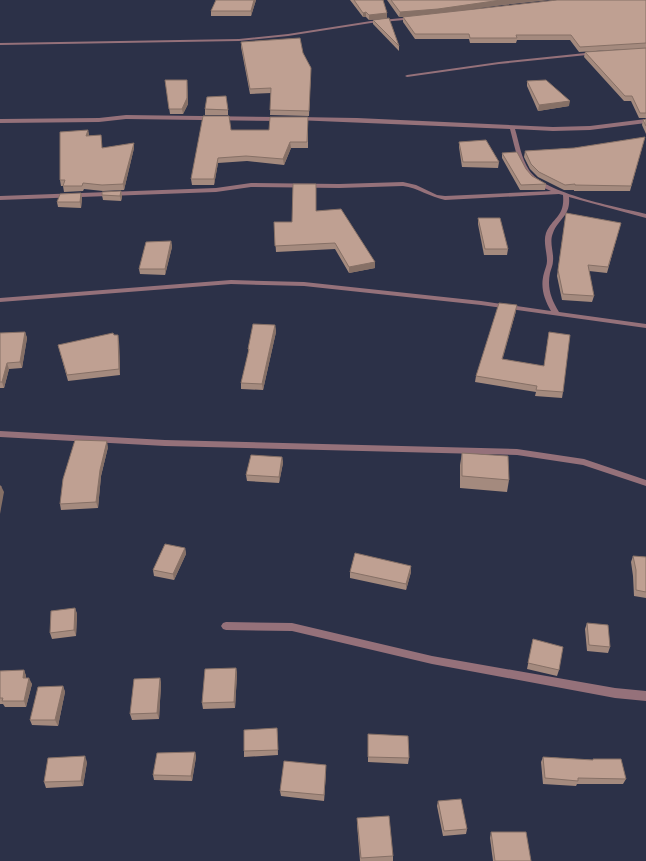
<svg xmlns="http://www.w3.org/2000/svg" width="646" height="861" font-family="Poppins,sans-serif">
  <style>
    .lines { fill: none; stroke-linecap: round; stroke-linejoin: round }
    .minor { fill: #95717a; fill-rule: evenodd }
    .wall { fill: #a48a7e }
    .shaded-wall { fill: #867066 }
    .building { fill: #bfa092; stroke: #867066 }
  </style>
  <rect width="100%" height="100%" fill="#2c3148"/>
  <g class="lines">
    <g class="minor">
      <path d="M413 17 415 18V19L371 23 288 36 239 41 0 45V43L239 39 288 34 371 21Z"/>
      <path d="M595 52 597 53V54L499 64 407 77 405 76 407 75 499 62Z"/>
      <path d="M126 115 280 117 283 119 280 121 126 119 99 122 0 123V119L99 118Z"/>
      <path d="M297 117 357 118 553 127 590 126 646 119V123L590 130 553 131 515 129C519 142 521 158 529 170 544 194 618 207 646 214V218L569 197C571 216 558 219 553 233 549 242 554 252 553 261 553 265 551 269 550 273 547 288 551 299 559 312L646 324V328L481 305 304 286 231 284 0 302V298L231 280 304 282 481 301 551 311C544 299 540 287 544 273 545 269 547 265 547 261 547 252 543 242 546 233 553 217 565 217 563 195L559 194 445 200C430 197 418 188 403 186L339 188 251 187 216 192 0 200V196L216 188 251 183 339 184 403 182 416 185 437 195 445 196 551 191C519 178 518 159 510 129L295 120V118Z"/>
      <path d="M0 431 165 440 517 449 584 459 646 480V486L583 465 517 455 165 446 0 437Z"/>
      <path d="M226 622 292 623 432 656 615 688 646 691V701L615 698 432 664 292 631 226 630 223 629 221 626 223 623Z"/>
    </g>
  </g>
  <g class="wall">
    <path d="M216 0H256L251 16H211V11Z"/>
    <path d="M350 0H383L387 13V18L369 20 366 17H363Z"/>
    <path d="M387 0H548L502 5 452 11 646 0V118H639L631 101H624L584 57 585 52 629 49 579 52 570 40H517L516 43H470L469 39H415L403 22V17L415 16 399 17Z"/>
    <path d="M373 20 399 46V51L373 24Z"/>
    <path d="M241 42 303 53 311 68 309 116 270 115 271 93 250 94 241 47Z"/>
    <path d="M165 80H187L188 104 183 114H170Z"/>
    <path d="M527 81 569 106 538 111 527 86Z"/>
    <path d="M205 109 228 110V115H205Z"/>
    <path d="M308 117V148H291L284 165 247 161 218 163 214 185H192L191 179 231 130H269Z"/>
    <path d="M646 119V134L642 125 643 120Z"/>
    <path d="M88 130 89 136 101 135 102 148 134 143V148L124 190 103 191 84 189 83 191 64 192 63 186H61L60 180Z"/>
    <path d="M645 137 630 191H574V190H564L538 177 530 169 524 157 525 151 574 148Z"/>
    <path d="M459 142 499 162 498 168 462 167 459 147Z"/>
    <path d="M502 153 526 169 532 176 546 184 545 190H520L502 158Z"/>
    <path d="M121 191 122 197 121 201 103 200 102 195Z"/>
    <path d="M81 193 82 198 81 208 58 207 57 202Z"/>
    <path d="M316 211 375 268 349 273 335 249 276 252 274 222H292Z"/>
    <path d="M566 213 621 223 607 273 589 271 594 296 592 302 562 300 557 276Z"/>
    <path d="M478 218 508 249 507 255H484L478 224Z"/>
    <path d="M171 241 172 247 165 275 140 274 139 269Z"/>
    <path d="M516 311 502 359 544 366 549 332 563 392 562 398 535 396 536 392 475 382 476 376Z"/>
    <path d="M275 325 276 332 263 390 241 389V383L248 354V349Z"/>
    <path d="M25 332 27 338 22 368 9 369 4 388H0V334Z"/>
    <path d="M119 341 120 375 68 381 58 345Z"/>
    <path d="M108 447 101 476 98 508 61 510 60 504Z"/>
    <path d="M462 453 509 480 507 492 460 488V465Z"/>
    <path d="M282 457 283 463 279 483 247 481 246 475Z"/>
    <path d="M185 548 186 554 174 580 154 576 153 570Z"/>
    <path d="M633 556 646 557V598L634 596 633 576 631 562Z"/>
    <path d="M411 566V572L406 590 350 578V572Z"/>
    <path d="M75 608 77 614 76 636 52 639 50 633Z"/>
    <path d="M587 623 610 647 608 653 587 651 585 629Z"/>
    <path d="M533 639 559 670 557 676 527 669Z"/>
    <path d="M236 668 237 674 235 708 203 709 202 703Z"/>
    <path d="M24 670 26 676V678L32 684 26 707H5L3 704H0V671Z"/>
    <path d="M160 678 161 684 159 719 132 720 130 714Z"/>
    <path d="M63 686 65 692 58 726 32 725 30 720Z"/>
    <path d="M277 728 278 755 244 757V751Z"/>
    <path d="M368 734 409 758 408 764 368 762Z"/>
    <path d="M195 752 196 757 192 781 154 780 153 775Z"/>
    <path d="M543 757 593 760V759L626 779 623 784H577L576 786 543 784 541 762Z"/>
    <path d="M87 762 83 786 46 788 44 782Z"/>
    <path d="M326 770 324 801 281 796 280 791Z"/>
    <path d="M438 801 467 829 466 834 443 836 437 806Z"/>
    <path d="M357 818 393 856V861H360L357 824Z"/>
    <path d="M491 832 531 861H493L490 838Z"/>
  </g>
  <g class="shaded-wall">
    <path d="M254 0H256L251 16V11Z"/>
    <path d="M501 0H548L502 5 438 14 399 17 400 12Z"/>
    <path d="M366 12V17H363V13Z"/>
    <path d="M387 13V18L369 20V15Z"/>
    <path d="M187 80 188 104 183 114 182 109Z"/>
    <path d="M570 101 569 106 538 111 539 105Z"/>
    <path d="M88 130 89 135 87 142 86 136Z"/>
    <path d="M290 142 291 148 284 165 283 159Z"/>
    <path d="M134 143V148L124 190 123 184Z"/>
    <path d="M218 158V163L214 185V179Z"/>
    <path d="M121 191 122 197 121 201 120 196Z"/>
    <path d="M81 193 82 198 81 208 80 202Z"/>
    <path d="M171 241 172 247 165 275V269Z"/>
    <path d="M375 262V268L349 273V267Z"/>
    <path d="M517 305 516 311 501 365 502 359Z"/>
    <path d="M275 325 276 332 263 390 262 384Z"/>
    <path d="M25 332 27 338 22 368 20 362Z"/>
    <path d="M118 335 119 341 120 375 119 369Z"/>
    <path d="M7 363 9 369 4 388 2 382Z"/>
    <path d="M107 441 108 447 101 476 98 508 96 502 100 470Z"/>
    <path d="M282 457 283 463 279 483V477Z"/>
    <path d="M1 486 4 492 0 514V495Z"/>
    <path d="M185 548 186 554 174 580 173 574Z"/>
    <path d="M411 566V572L406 590V584Z"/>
    <path d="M75 608 77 614 76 636 74 630Z"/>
    <path d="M236 668 237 674 235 708 234 702Z"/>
    <path d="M24 670 26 676 25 684 23 678Z"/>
    <path d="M29 678 32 684 26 707 24 701Z"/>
    <path d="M160 678 161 684 159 719 157 713Z"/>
    <path d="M63 686 65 692 58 726 55 720Z"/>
    <path d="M195 752 196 757 192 781 191 776Z"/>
    <path d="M85 756 87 762 83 786 81 781Z"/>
    <path d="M326 765V770L324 801V795Z"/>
  </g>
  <g class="building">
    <path d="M216 0H254L251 11H211Z"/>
    <path d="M354 0H383L387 13 369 15 366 12 363 13Z"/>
    <path d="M391 0H501L438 9 400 12Z"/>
    <path d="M557 0H646V43L580 47 571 35H516L517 38H470L469 34H415L403 17Z"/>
    <path d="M389 18 399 46 373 20Z"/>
    <path d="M300 38 303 53 311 68 309 111 270 110 271 88 250 89 241 42Z"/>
    <path d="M646 48V113H640L632 96H625L585 52Z"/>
    <path d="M165 80H187V98L182 109H169Z"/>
    <path d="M546 80 570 101 539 105 527 81Z"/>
    <path d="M226 96 228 110 205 109 207 97Z"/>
    <path d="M203 116H229L231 130H269L270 117H308L307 142H290L283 159 246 156 218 158 214 179H191Z"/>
    <path d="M646 119V126L643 120Z"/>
    <path d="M88 130 86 136 101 135 102 148 134 143 123 184 102 185 83 183 82 186H63L65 180H60V132Z"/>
    <path d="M645 137 631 186 575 185V184L565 185 539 172 531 164 525 151 574 148Z"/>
    <path d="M486 140 499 162H463L459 142Z"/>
    <path d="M517 152 526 169 532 176 546 184 521 185 502 153Z"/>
    <path d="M293 184H316V211L341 209 375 262 349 267 335 243 275 246 274 222H292Z"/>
    <path d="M121 191 120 196 102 195V192Z"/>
    <path d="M81 193 80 202H57L60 194Z"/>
    <path d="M566 213 621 223 608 267 588 265 594 296 563 294 558 270Z"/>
    <path d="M478 218H500L508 249H485Z"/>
    <path d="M171 241 165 269H139L146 242Z"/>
    <path d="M499 303 517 305 502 359 544 366 549 332 570 335 563 392 536 390 537 386 476 376Z"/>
    <path d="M253 324 275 325 262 384 241 383 249 349H248Z"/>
    <path d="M25 332 20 362 7 363 2 382H0V333Z"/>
    <path d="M113 333 114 335H118L119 369 67 375 58 345Z"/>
    <path d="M75 440 107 441 100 470 96 502 60 504 63 479Z"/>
    <path d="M462 453 508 456 509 480 462 476Z"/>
    <path d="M251 455 282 457 279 477 246 475Z"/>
    <path d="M0 486H1L0 495Z"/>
    <path d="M165 544 185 548 173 574 153 570Z"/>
    <path d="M355 553 411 566 406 584 350 572Z"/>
    <path d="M633 556 646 557V592L636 590V570Z"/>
    <path d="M75 608 74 630 50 633 51 611Z"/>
    <path d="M587 623 608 625 610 647 589 645Z"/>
    <path d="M533 639 563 647 559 670 528 663Z"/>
    <path d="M236 668 234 702 202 703 205 669Z"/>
    <path d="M24 670 23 678H29L24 701H2L3 698H0V671Z"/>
    <path d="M160 678 157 713 130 714 134 679Z"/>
    <path d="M63 686 55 720H30L38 687Z"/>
    <path d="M277 728 278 750 244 751V730Z"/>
    <path d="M368 734 408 736 409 758 368 757Z"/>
    <path d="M195 752 191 776 153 775 157 753Z"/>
    <path d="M85 756 81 781 44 782 48 758Z"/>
    <path d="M543 757 593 760V759H621L626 779 578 778V781L545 778Z"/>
    <path d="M284 761 326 765 324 795 280 791Z"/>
    <path d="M461 799 467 829 444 831 438 801Z"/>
    <path d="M389 816 393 856 361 858 357 818Z"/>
    <path d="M491 832H526L531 861H495Z"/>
  </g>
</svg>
